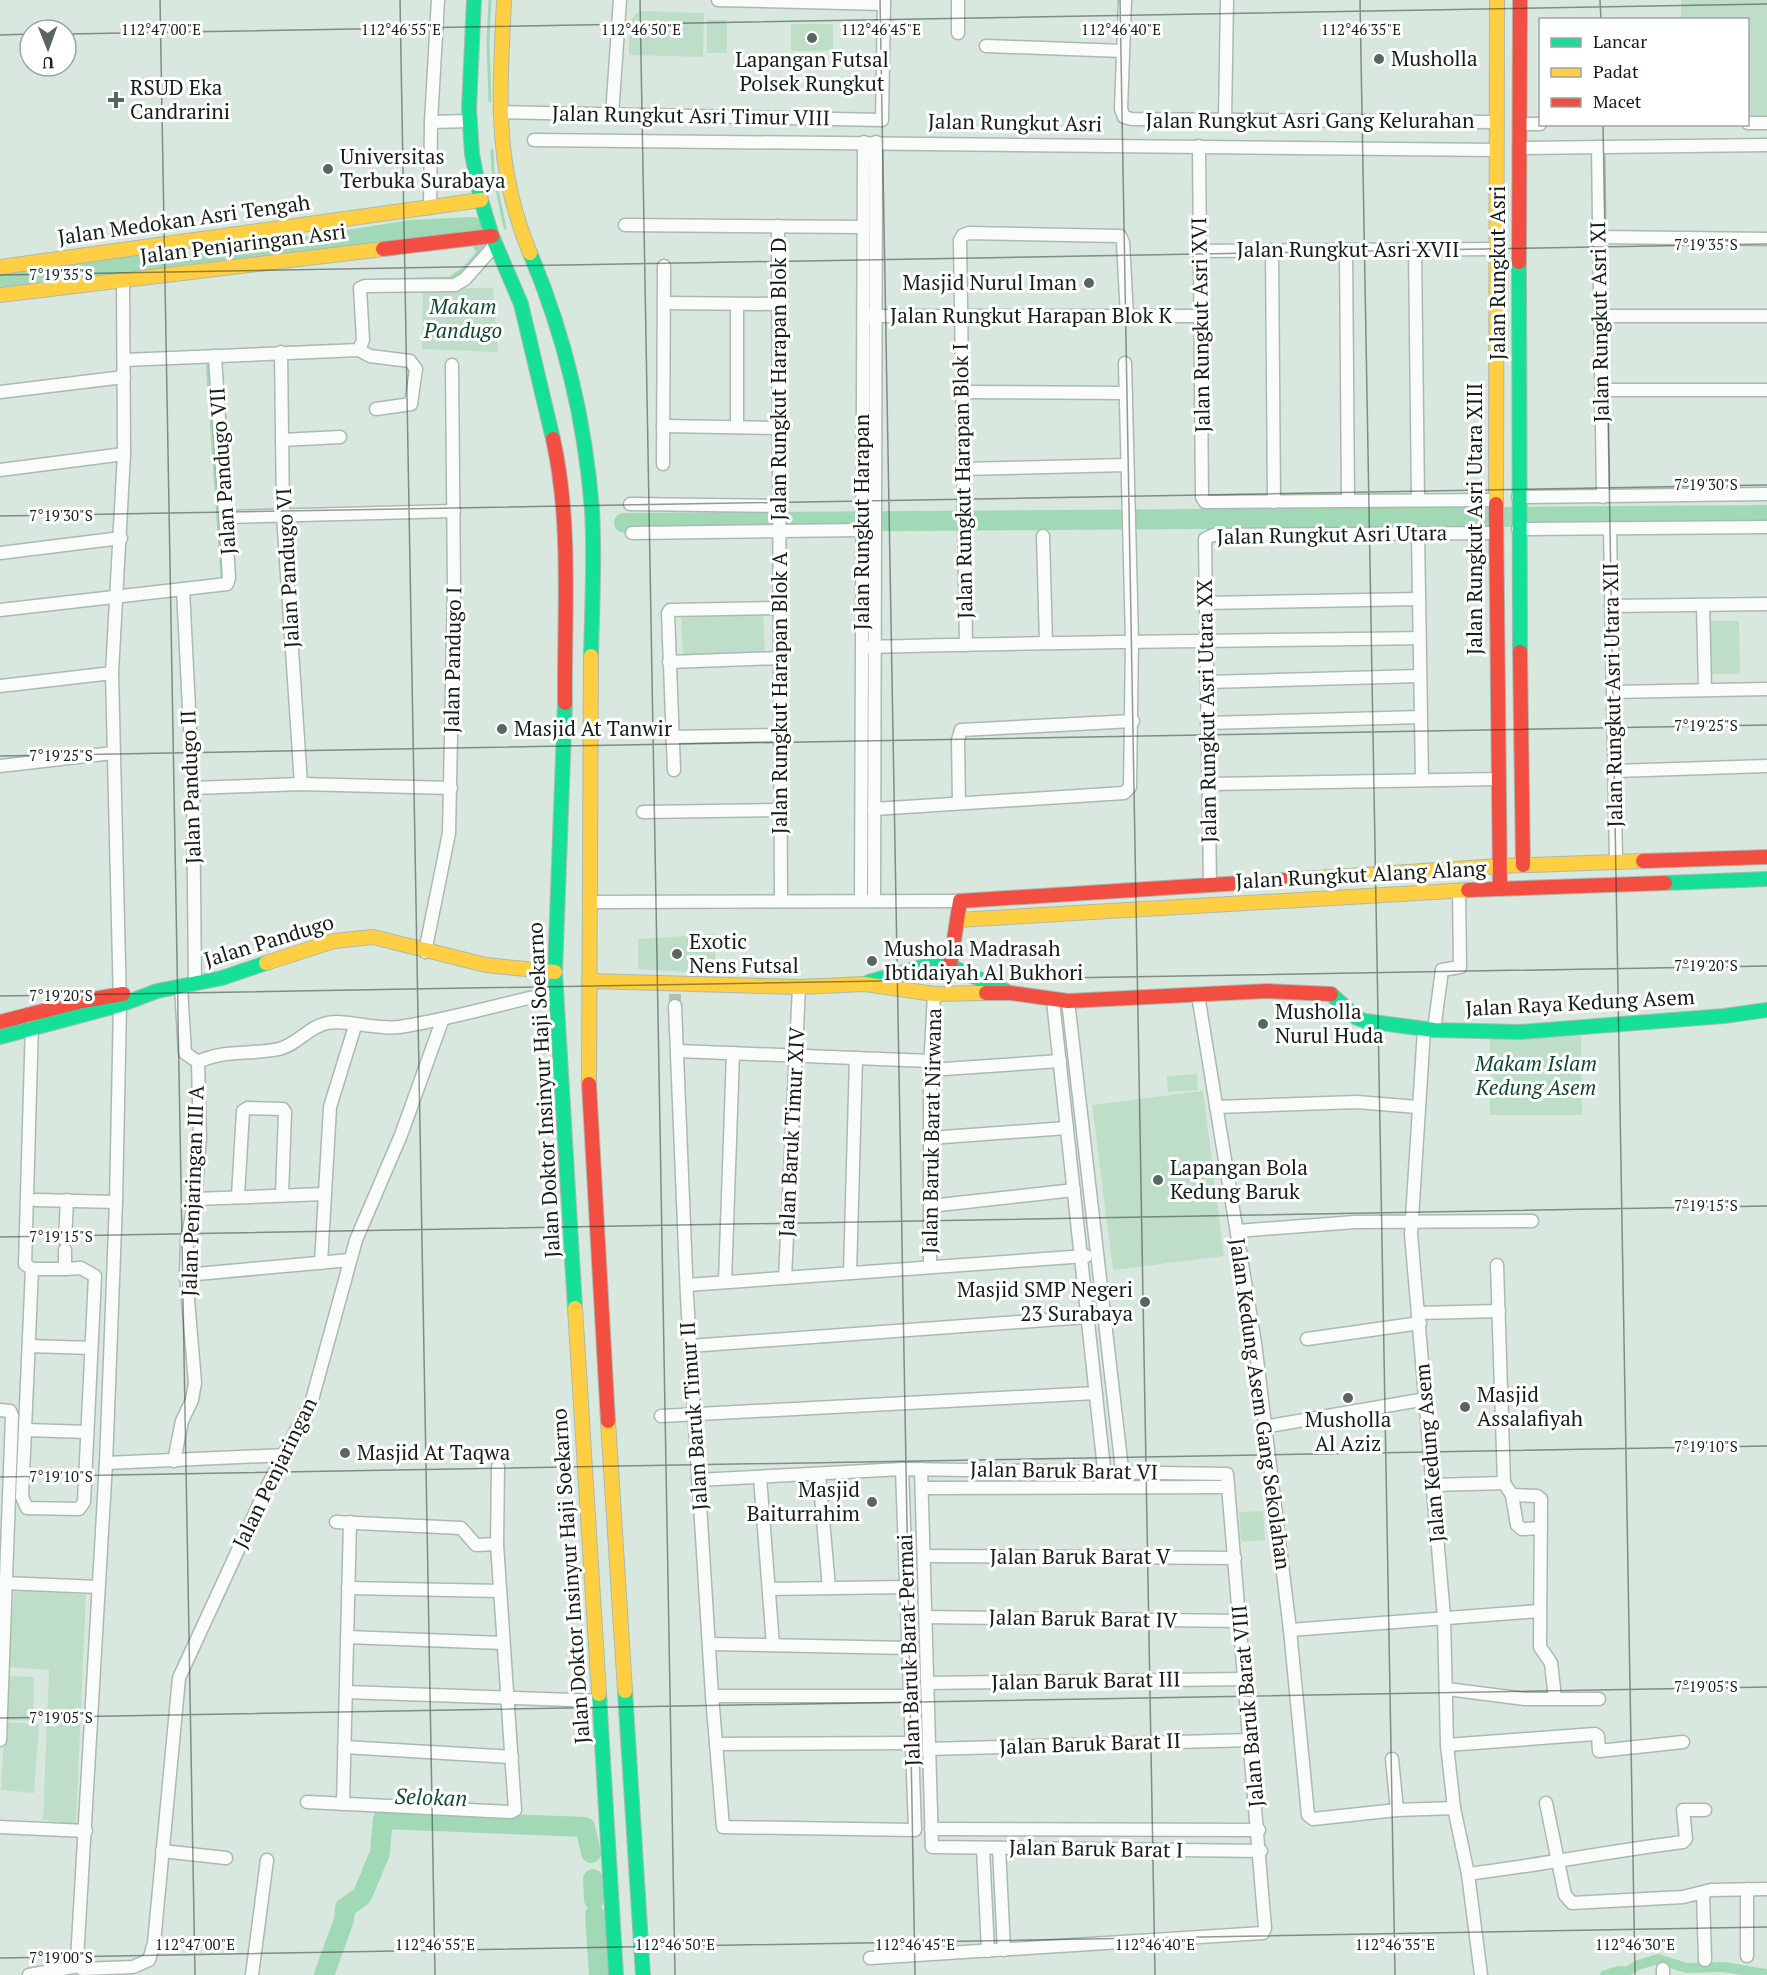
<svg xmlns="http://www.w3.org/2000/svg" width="1767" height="1975" font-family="'PT Serif',serif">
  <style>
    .green { fill: #bfdeca }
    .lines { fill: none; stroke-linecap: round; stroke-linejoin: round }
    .stream { stroke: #a1d9b7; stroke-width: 3 }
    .canal { stroke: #a1d9b7; stroke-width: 10 }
    .river { stroke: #a1d9b7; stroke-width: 20 }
    .street-tunnel { stroke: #b1c0b6; stroke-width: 12; stroke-dasharray: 12 6; stroke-linecap: butt }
    .street-casing { stroke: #acb9b1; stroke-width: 15 }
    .fast-casing { stroke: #acb9b1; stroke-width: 16 }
    .slow-casing { stroke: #acb9b1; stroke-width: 16 }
    .jam-casing { stroke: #acb9b1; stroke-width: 16 }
    .street { stroke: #f9fcfa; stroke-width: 12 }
    .fast { stroke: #16e098; stroke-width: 14 }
    .slow { stroke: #ffcf43; stroke-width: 14 }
    .jam { stroke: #f24e42; stroke-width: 14 }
    .ticks { fill: none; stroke: #151f18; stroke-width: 1.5; stroke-opacity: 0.45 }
    .poi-dot { fill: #59655d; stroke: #fff; stroke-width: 2 }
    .labels { text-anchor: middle; stroke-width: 6; stroke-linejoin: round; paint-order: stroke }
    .poi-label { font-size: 21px; fill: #151f18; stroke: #fff; text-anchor: start }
    .street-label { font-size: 21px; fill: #151f18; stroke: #fff }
    .park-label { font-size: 21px; font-style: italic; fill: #0f482c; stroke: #fff }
    .water-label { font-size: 22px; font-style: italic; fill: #174e32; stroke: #fff }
    .ticks-label { font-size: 15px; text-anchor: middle; fill: #151f18; stroke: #fff; stroke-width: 6; stroke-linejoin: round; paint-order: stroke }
  </style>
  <rect width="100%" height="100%" fill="#d8e8de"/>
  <g class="green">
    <path d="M1681 0H1767V120H1748V20L1681 19Z"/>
    <path d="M641 11 704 13 703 57 629 55C630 40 625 18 641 11Z"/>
    <rect x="707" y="20" width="20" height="33"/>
    <rect x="791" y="24" width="42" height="27"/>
    <path d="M423 288H493L498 352 422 349Z"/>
    <path d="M763 614 765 653 683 657 681 618Z"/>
    <path d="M1708 621H1739L1740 674H1709Z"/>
    <path d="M715 934V974L638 969V939Z"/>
    <path d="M1581 1036 1582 1115H1490V1037Z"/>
    <path d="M1197 1074 1198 1090 1168 1092 1167 1076Z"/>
    <path d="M1203 1091 1224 1256 1113 1270 1092 1105Z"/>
    <path d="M1263 1511 1265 1540 1241 1542 1239 1512Z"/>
    <path d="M14 1591 86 1594 76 1824 43 1820 49 1670 8 1667Z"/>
    <path d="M7 1676 34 1677 33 1721 6 1720Z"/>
    <path d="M5 1722 39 1724 34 1793 1 1790Z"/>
  </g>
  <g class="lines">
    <g class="stream">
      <path d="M490 0 488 41 490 101"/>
      <path d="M492 150 493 170 505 228"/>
      <path d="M379 280 450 278 463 269 484 246"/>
      <path d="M227 350 334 345"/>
      <path d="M207 361 222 577"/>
    </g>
    <path class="canal" d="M1605 1975 1619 1971 1626 1972 1638 1965 1658 1959 1687 1968 1723 1967 1767 1974"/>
    <g class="river">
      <path d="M0 281 110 267 194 264 412 230 473 227 484 246"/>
      <path d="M624 523 1767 515"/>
      <path d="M593 1879 594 1900"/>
      <path d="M595 1915 599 1975"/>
      <path d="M324 1975 344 1920 345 1908 362 1896 380 1853 383 1819 585 1827 591 1853"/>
    </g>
    <path class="street-tunnel" d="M675 994V1006"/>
    <defs>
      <g id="street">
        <path d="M718 0 884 4"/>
        <path d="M1125 0 1121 109 1124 117 1132 119 1496 122"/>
        <path d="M958 33V0"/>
        <path d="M986 46 1123 51"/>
        <path d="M500 112 882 120 884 0"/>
        <path d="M612 115 620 0"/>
        <path d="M1225 120 1227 0"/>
        <path d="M431 122 470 121"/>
        <path d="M1748 123H1767"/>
        <path d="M1519 124H1540"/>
        <path d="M534 140 1496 150"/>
        <path d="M1199 146 1202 497 1205 502 1496 500"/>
        <path d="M1598 147 1603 497"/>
        <path d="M1519 148 1767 145"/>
        <path d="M430 208 431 122 438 0"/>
        <path d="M625 225 863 227"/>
        <path d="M778 226 781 901"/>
        <path d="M1599 237 1767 239"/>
        <path d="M1415 249 1418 500"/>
        <path d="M1272 250 1274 502"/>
        <path d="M1346 250 1348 501"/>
        <path d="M1200 251 1496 249"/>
        <path d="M123 280 124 454 112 673 120 1005 116 1202 106 1463 77 1960 82 1969 133 1967 149 1960 154 1943 179 1678 268 1485 312 1400 356 1240 401 1135 442 1021"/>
        <path d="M664 303 778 304"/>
        <path d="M737 304V427"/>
        <path d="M869 316H1201"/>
        <path d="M1600 316H1767"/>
        <path d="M359 350 370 356 410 361 416 369 411 404 376 409"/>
        <path d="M281 352 283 515 301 784"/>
        <path d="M124 360 359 350 363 340 360 288 365 286 455 285 465 279 495 245"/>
        <path d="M1602 390H1767"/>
        <path d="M0 392 124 377"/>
        <path d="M961 392 1126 393"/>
        <path d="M663 426 779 428"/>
        <path d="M282 440 340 437"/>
        <path d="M663 464 664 266"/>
        <path d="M962 469 1127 465"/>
        <path d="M0 470 124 454"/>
        <path d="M1518 497 1767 494"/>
        <path d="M630 504 779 506"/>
        <path d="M226 517 454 511"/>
        <path d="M1610 528 1616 861"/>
        <path d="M1518 529 1767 527"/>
        <path d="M632 533 861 530"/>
        <path d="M1418 534 1422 780"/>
        <path d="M1043 536 1046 643"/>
        <path d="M0 553 121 538"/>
        <path d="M183 589 193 788 195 984"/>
        <path d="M1205 603 1419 599"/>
        <path d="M1703 605 1705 690"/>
        <path d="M1611 606 1767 604"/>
        <path d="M0 610 227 584 229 578 215 356"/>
        <path d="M966 645 960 240 963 235 969 233 1120 236 1123 242 1127 316"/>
        <path d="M869 647C1052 642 1236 641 1419 638"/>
        <path d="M669 662 780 658"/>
        <path d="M1207 682 1420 676"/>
        <path d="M0 686 112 673"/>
        <path d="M1613 692 1767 689"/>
        <path d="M1207 723 1421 717"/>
        <path d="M672 737 780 735"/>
        <path d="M0 766 113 753"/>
        <path d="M674 770 668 613 670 610 779 608"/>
        <path d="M1615 771 1767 766"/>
        <path d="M1209 784 1498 779"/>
        <path d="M193 788 301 784 451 788"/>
        <path d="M959 803 958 740 961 730 1133 721"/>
        <path d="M874 809 1124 793 1130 787 1132 640 1125 363"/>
        <path d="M643 812 781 810"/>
        <path d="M1210 883 1205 539 1213 535 1496 533"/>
        <path d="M861 901 864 142"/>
        <path d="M874 901 876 142"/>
        <path d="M590 902 960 901"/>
        <path d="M425 952 449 833 454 589 452 365"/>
        <path d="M181 987 185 1053 198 1062"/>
        <path d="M1198 995 1255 1343 1290 1630 1308 1815 1313 1819 1397 1810 1454 1808"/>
        <path d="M1053 1001 1106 1487"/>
        <path d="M1068 1001 1124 1487"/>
        <path d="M675 1006 687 1297 712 1696 723 1827 915 1830 902 1469"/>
        <path d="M32 1023 25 1264 32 1269H65V1250"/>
        <path d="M1424 1030 1411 1234 1444 1617 1447 1745 1454 1808 1468 1874 1481 1975"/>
        <path d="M1434 1030 1442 970 1460 967 1459 890"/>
        <path d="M678 1051 930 1061"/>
        <path d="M198 1062C225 1049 252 1055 279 1049 297 1045 308 1027 327 1023 347 1019 374 1030 399 1027 452 1019 503 1003 556 992"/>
        <path d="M930 1070 1060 1061"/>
        <path d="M1216 1107 1357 1102 1417 1107"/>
        <path d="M930 1138 1067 1128"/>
        <path d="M238 1196 243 1111 248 1108 283 1109 285 1112 282 1195"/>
        <path d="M195 1199 324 1194"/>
        <path d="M36 1200 116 1202"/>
        <path d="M930 1206 1074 1190"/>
        <path d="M1237 1231 1355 1222 1532 1221"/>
        <path d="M65 1240 67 1200"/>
        <path d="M321 1263 330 1107 355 1026"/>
        <path d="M1497 1265 1504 1483"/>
        <path d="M930 1267V1070L934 994"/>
        <path d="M32 1269 22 1497 27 1508 79 1509 84 1502 95 1276 81 1268 65 1269"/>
        <path d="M850 1273 856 1058"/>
        <path d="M186 1275 350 1260"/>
        <path d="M785 1278 799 987"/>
        <path d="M725 1282 733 1053"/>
        <path d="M687 1285 1086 1256"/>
        <path d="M1418 1313 1499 1311"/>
        <path d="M1307 1339 1420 1323"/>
        <path d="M29 1346 91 1348"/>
        <path d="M690 1346 1087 1317"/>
        <path d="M0 1410 10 1411 12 1416 0 1740"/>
        <path d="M661 1416 1096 1393"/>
        <path d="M1264 1427 1426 1399"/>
        <path d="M26 1430 87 1432"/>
        <path d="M174 1461 182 1421 192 1400 195 1383 186 1275 187 1240 195 1199 200 1138 198 1062"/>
        <path d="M106 1463 285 1455"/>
        <path d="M921 1469 932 1847 1261 1851"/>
        <path d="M819 1474 829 1588"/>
        <path d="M760 1477 773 1645"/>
        <path d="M698 1480 902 1469 1227 1474 1265 1928 1263 1933 870 1958"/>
        <path d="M1504 1483 1512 1495 1537 1496 1541 1499 1540 1647 1551 1663 1555 1698"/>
        <path d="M1433 1485 1504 1483"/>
        <path d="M922 1488 1228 1487"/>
        <path d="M1512 1495 1517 1525 1522 1529 1541 1528"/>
        <path d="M336 1522 461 1528 476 1545 497 1544"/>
        <path d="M924 1556 1235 1558"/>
        <path d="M4 1583 98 1587"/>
        <path d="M348 1588 500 1591"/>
        <path d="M769 1589 906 1587"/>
        <path d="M926 1617 1241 1621"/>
        <path d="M1290 1630 1539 1611"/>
        <path d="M347 1637 503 1643"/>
        <path d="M710 1644 908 1648"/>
        <path d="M927 1683 1244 1679"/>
        <path d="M1447 1689 1525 1699H1599"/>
        <path d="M346 1692 600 1701"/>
        <path d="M712 1696H910"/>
        <path d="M716 1744 912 1743"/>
        <path d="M1447 1745 1595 1734 1598 1736 1599 1751 1683 1742"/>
        <path d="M344 1747 512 1757"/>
        <path d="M929 1749 1251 1740"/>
        <path d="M1392 1759 1397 1810"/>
        <path d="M307 1802 511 1812 515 1810 497 1544 498 1467"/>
        <path d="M1546 1803 1565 1895 1572 1903 1683 1897 1711 1890 1767 1889"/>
        <path d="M343 1804 350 1522"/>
        <path d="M0 1827 86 1831"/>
        <path d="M931 1829 1259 1830"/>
        <path d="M999 1848 1004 1950"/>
        <path d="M983 1849 988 1951"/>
        <path d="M162 1851 226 1858"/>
        <path d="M1468 1874C1540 1865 1611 1851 1683 1842L1686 1839 1683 1810H1705"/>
        <path d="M1747 1889V1956"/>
        <path d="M1703 1893 1705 1960"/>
        <path d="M29 1975 79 1966"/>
        <path d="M252 1975 267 1860"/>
        <path d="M1663 1975V1969"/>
      </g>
      <g id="fast">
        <path d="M474 0 469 108 472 154 481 200 492 236 521 304 553 439"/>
        <path d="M530 253C565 336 585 420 592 510 595 558 592 608 591 656"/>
        <path d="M1519 262 1520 652"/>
        <path d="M565 703 555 972 575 1308"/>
        <path d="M1665 883 1767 879"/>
        <path d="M869 982 936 963 950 966 1006 991"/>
        <path d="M1331 994 1357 1018 1365 1021 1434 1030 1520 1032 1724 1016 1767 1010"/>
        <path d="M0 1037 120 1005 157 991 222 978 266 963"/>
        <path d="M625 1691 643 1975"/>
        <path d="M599 1694 616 1975"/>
      </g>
      <g id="slow">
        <path d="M504 0C500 94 493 164 530 253"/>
        <path d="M0 267 481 200"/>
        <path d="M0 295 383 249"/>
        <path d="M1496 504 1497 0"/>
        <path d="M1302 879 1499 866 1643 861"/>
        <path d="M958 920 1468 890"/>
        <path d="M266 963 334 941 373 937 486 965 555 972"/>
        <path d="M589 981 799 987 865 984 934 994 986 993"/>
        <path d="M589 1084 591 656"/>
        <path d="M575 1308 599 1694"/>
        <path d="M608 1421 625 1691"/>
      </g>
      <g id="jam">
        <path d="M383 249 492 236"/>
        <path d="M1519 262 1520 0"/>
        <path d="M553 439C572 524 564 616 565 703"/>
        <path d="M1496 504 1500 888"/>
        <path d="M1520 652 1523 865"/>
        <path d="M1643 861 1767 857"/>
        <path d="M1468 890 1665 883"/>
        <path d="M950 966 960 901 1302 879"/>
        <path d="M986 993H1011L1068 1001 1267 991 1331 994"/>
        <path d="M0 1022 82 1001 123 994"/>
        <path d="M589 1084 608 1421"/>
      </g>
    </defs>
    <use href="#street" class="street-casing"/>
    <use href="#fast" class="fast-casing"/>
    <use href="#slow" class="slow-casing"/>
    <use href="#jam" class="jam-casing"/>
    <use href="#street" class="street"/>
    <use href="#fast" class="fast"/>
    <use href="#slow" class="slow"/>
    <use href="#jam" class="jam"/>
  </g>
  <path class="ticks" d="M160 0 195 1975M400 0 435 1975M640 0 675 1975M880 0 915 1975M1120 0 1155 1975M1360 0 1395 1975M1600 0 1601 20M66 34 1767 4M0 35 30 34M1603 124 1635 1975M0 275 1767 244M0 516 1767 485M0 756 1767 725M0 996 1767 966M0 1237 1767 1206M0 1477 1767 1446M0 1718 1767 1687M0 1958 1767 1927"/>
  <g class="poi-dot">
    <circle cx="812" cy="38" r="6"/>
    <circle cx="1379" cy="59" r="6"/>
    <path d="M113 91h6v6h6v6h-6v6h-6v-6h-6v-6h6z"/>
    <circle cx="328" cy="169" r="6"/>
    <circle cx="1089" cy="283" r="6"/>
    <circle cx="502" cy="729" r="6"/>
    <circle cx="677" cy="954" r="6"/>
    <circle cx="872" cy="961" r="6"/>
    <circle cx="1263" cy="1024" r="6"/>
    <circle cx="1158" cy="1180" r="6"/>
    <circle cx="1145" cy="1302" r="6"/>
    <circle cx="1348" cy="1398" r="6"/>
    <circle cx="1465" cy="1407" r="6"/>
    <circle cx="345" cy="1453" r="6"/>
    <circle cx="872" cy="1502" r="6"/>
  </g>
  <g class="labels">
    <g class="poi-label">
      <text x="1391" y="66">Musholla</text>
      <text x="812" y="67" text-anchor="middle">Lapangan Futsal<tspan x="812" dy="24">Polsek Rungkut</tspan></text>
      <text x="130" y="95">RSUD Eka<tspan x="130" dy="24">Candrarini</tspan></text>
      <text x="340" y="164">Universitas<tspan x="340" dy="24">Terbuka Surabaya</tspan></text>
      <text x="1077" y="290" text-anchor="end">Masjid Nurul Iman</text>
      <text x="514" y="736">Masjid At Tanwir</text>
      <text x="689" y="949">Exotic<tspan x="689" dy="24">Nens Futsal</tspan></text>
      <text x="884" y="956">Mushola Madrasah<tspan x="884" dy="24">Ibtidaiyah Al Bukhori</tspan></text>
      <text x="1275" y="1019">Musholla<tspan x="1275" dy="24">Nurul Huda</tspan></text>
      <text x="1170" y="1175">Lapangan Bola<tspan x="1170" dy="24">Kedung Baruk</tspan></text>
      <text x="1133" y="1297" text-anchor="end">Masjid SMP Negeri<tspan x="1133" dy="24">23 Surabaya</tspan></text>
      <text x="1477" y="1402">Masjid<tspan x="1477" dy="24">Assalafiyah</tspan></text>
      <text x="1348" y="1427" text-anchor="middle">Musholla<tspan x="1348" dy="24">Al Aziz</tspan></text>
      <text x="357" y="1460">Masjid At Taqwa</text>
      <text x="860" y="1497" text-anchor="end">Masjid<tspan x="860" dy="24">Baiturrahim</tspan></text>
    </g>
    <g class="street-label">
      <text transform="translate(691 116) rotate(1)" y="7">Jalan Rungkut Asri Timur VIII</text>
      <text x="1310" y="128">Jalan Rungkut Asri Gang Kelurahan</text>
      <text transform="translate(1015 123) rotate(1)" y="7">Jalan Rungkut Asri</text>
      <text transform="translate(184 220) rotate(-8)" y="7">Jalan Medokan Asri Tengah</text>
      <text transform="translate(243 244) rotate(-7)" y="7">Jalan Penjaringan Asri</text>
      <text x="1348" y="257">Jalan Rungkut Asri XVII</text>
      <text transform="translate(1498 273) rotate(-90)" y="7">Jalan Rungkut Asri</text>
      <text x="1031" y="323">Jalan Rungkut Harapan Blok K</text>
      <text transform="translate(1600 322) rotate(-91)" y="7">Jalan Rungkut Asri XI</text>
      <text transform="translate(1201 325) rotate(-91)" y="7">Jalan Rungkut Asri XVI</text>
      <text transform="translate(779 379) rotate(-90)" y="7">Jalan Rungkut Harapan Blok D</text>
      <text transform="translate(223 471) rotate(-94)" y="7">Jalan Pandugo VII</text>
      <text transform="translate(963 481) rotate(-91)" y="7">Jalan Rungkut Harapan Blok I</text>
      <text transform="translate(1475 519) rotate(-90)" y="7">Jalan Rungkut Asri Utara XIII</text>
      <text transform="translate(862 522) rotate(-90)" y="7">Jalan Rungkut Harapan</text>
      <text transform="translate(1332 535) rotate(-1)" y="7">Jalan Rungkut Asri Utara</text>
      <text transform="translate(288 568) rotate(-93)" y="7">Jalan Pandugo VI</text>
      <text transform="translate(453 660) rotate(-89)" y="7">Jalan Pandugo I</text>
      <text transform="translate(780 693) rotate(-90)" y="7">Jalan Rungkut Harapan Blok A</text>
      <text transform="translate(1613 695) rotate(-91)" y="7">Jalan Rungkut Asri Utara XII</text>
      <text transform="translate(1207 711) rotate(-91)" y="7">Jalan Rungkut Asri Utara XX</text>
      <text transform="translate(191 787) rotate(-92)" y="7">Jalan Pandugo II</text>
      <text transform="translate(1361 875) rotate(-3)" y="7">Jalan Rungkut Alang Alang</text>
      <text transform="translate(269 941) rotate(-17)" y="7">Jalan Pandugo</text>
      <text transform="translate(1580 1003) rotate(-3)" y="7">Jalan Raya Kedung Asem</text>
      <text transform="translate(544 1090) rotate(-93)" y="7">Jalan Doktor Insinyur Haji Soekarno</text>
      <text transform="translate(932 1131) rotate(-89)" y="7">Jalan Baruk Barat Nirwana</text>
      <text transform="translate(792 1132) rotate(-87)" y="7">Jalan Baruk Timur XIV</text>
      <text transform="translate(193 1191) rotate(-88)" y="7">Jalan Penjaringan III A</text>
      <text transform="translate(1260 1404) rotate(82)" y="7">Jalan Kedung Asem Gang Sekolahan</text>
      <text transform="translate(694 1416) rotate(-94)" y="7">Jalan Baruk Timur II</text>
      <text transform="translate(1430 1453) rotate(-95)" y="7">Jalan Kedung Asem</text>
      <text transform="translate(1064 1471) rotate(1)" y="7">Jalan Baruk Barat VI</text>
      <text transform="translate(275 1473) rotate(-64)" y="7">Jalan Penjaringan</text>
      <text x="1080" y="1564">Jalan Baruk Barat V</text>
      <text transform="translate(571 1576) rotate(-94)" y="7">Jalan Doktor Insinyur Haji Soekarno</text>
      <text transform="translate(1083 1619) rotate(1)" y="7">Jalan Baruk Barat IV</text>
      <text transform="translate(909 1650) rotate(-92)" y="7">Jalan Baruk Barat Permai</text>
      <text transform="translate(1086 1681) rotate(-1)" y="7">Jalan Baruk Barat III</text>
      <text transform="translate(1248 1706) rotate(-95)" y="7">Jalan Baruk Barat VIII</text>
      <text transform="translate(1090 1744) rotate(-2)" y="7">Jalan Baruk Barat II</text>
      <text transform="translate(1096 1849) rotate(1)" y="7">Jalan Baruk Barat I</text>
    </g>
    <g class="park-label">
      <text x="463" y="314">Makam<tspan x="463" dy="24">Pandugo</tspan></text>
      <text x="1536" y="1071">Makam Islam<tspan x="1536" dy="24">Kedung Asem</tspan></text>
    </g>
    <g class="water-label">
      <text transform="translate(431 1797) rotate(2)" y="8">Selokan</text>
    </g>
  </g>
  <g class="ticks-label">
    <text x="161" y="35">112°47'00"E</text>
    <text x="401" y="35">112°46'55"E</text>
    <text x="641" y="35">112°46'50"E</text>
    <text x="881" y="35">112°46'45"E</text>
    <text x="1121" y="35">112°46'40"E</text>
    <text x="1361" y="35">112°46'35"E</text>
    <text x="1706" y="250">7°19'35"S</text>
    <text x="61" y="280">7°19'35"S</text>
    <text x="1706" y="490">7°19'30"S</text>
    <text x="61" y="521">7°19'30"S</text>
    <text x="1706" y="731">7°19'25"S</text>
    <text x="61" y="761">7°19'25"S</text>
    <text x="1706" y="971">7°19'20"S</text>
    <text x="61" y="1001">7°19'20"S</text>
    <text x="1706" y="1211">7°19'15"S</text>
    <text x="61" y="1242">7°19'15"S</text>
    <text x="1706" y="1452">7°19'10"S</text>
    <text x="61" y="1482">7°19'10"S</text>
    <text x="1706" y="1692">7°19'05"S</text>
    <text x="61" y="1723">7°19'05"S</text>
    <text x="195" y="1950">112°47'00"E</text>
    <text x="435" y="1950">112°46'55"E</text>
    <text x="675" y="1950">112°46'50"E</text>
    <text x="915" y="1950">112°46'45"E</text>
    <text x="1155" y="1950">112°46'40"E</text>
    <text x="1395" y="1950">112°46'35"E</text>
    <text x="1635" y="1950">112°46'30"E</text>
    <text x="61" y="1963">7°19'00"S</text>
  </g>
  <rect x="1539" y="18" width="210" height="108" fill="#ffffff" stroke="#a1a5a3" stroke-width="1.5"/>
  <rect x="1551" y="38" width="30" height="9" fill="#16e098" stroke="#a1a5a3" stroke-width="1.5"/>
  <text x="1593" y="48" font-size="18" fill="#151f18">Lancar</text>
  <rect x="1551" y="68" width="30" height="9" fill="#ffcf43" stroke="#a1a5a3" stroke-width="1.5"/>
  <text x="1593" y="78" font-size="18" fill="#151f18">Padat</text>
  <rect x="1551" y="98" width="30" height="9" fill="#f24e42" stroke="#a1a5a3" stroke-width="1.5"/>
  <text x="1593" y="108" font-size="18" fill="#151f18">Macet</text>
  <g transform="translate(48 48) rotate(179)"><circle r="28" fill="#ffffff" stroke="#a1a5a3" stroke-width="1.5"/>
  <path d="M0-4.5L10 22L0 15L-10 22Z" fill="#59655d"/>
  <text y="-9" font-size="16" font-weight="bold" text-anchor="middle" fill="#151f18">U</text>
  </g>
</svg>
